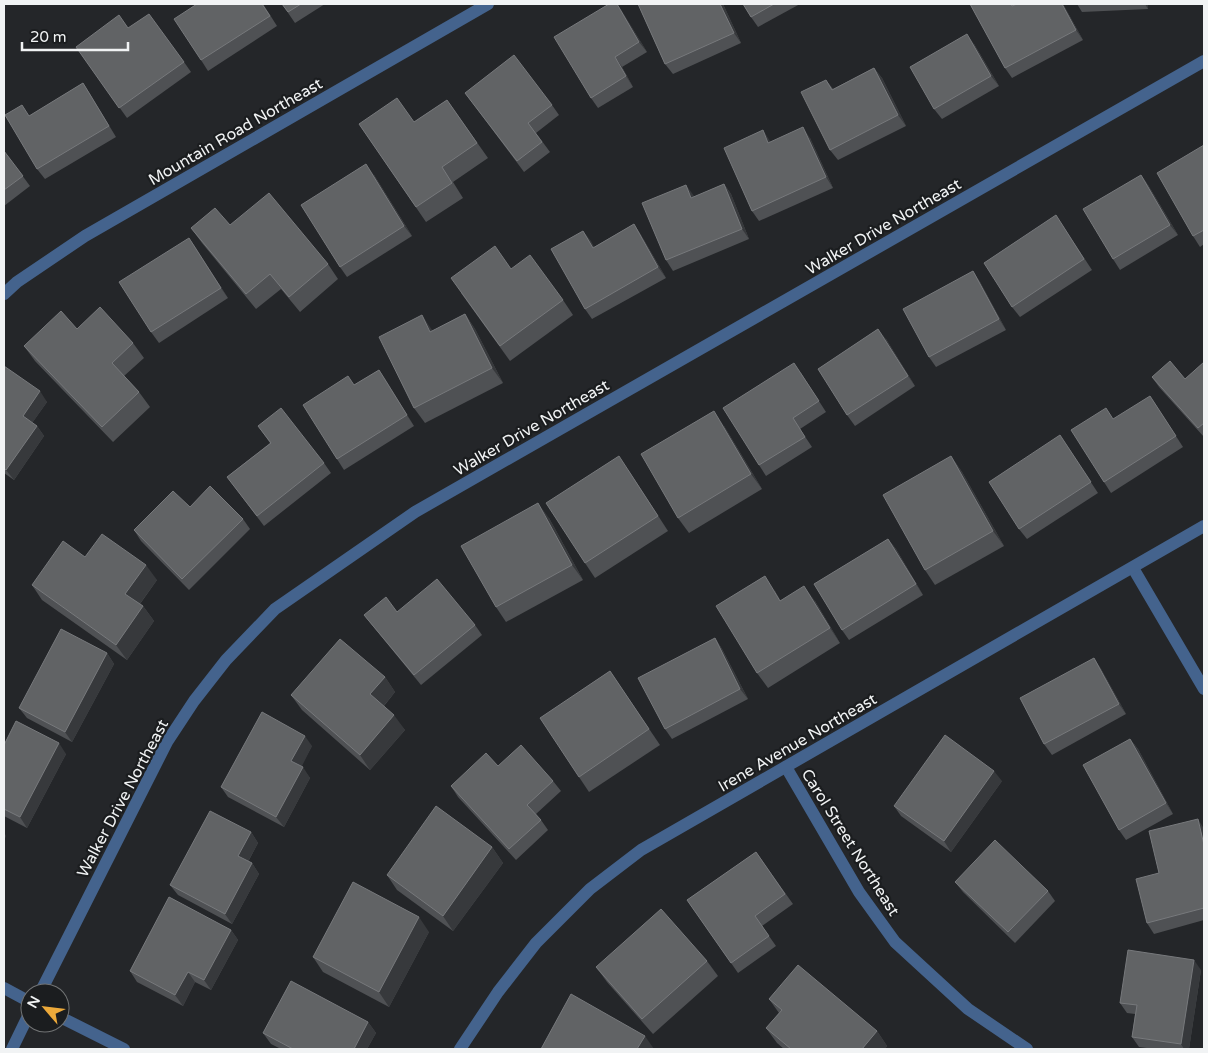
<svg xmlns="http://www.w3.org/2000/svg" width="1208" height="1053" font-family="'Varela Round',sans-serif">
  <style>
    .lines { fill: none; stroke-linecap: round; stroke-linejoin: round }
    .minor { stroke: #44638d; stroke-width: 12 }
    .wall { fill: #4f5154 }
    .shaded-wall { fill: #37393c }
    .building { fill: #616365; stroke: #77797c }
    .labels { text-anchor: middle; stroke-width: 4.5; stroke-linejoin: round; paint-order: stroke }
    .street-label { font-size: 16px; fill: #f1f3f4; stroke: #1b1d1f }
  </style>
  <rect width="100%" height="100%" fill="#242629"/>
  <g class="lines">
    <g class="minor">
      <path d="M4 294 17 282 85 236 488 4"/>
      <path d="M1133 568 1204 689"/>
      <path d="M786 767 859 892 895 942 968 1009 1027 1049"/>
      <path d="M4 988 30 1002"/>
      <path d="M40 993 167 742 194 701 226 660 275 609 415 512 1204 61"/>
      <path d="M60 1017 124 1049"/>
      <path d="M12 1049 30 1012"/>
      <path d="M460 1049 498 992 536 943 590 889 641 850 1204 526"/>
    </g>
  </g>
  <g class="wall">
    <path d="M263 4 277 26 208 71 201 60Z"/>
    <path d="M282 4H325L295 23Z"/>
    <path d="M617 4 647 52 622 67 633 87 598 108 591 98Z"/>
    <path d="M638 4H723L741 43 673 74 665 64Z"/>
    <path d="M743 4H800L758 27 751 17Z"/>
    <path d="M970 4H1012L1013 6 1063 4 1083 40 1012 78 1005 68Z"/>
    <path d="M1077 4H1148V9L1082 12Z"/>
    <path d="M128 28 184 62 191 72 127 118 76 47Z"/>
    <path d="M974 44 999 86 942 119 934 109Z"/>
    <path d="M874 68 882 78 906 126 838 160 830 150 826 80 833 89Z"/>
    <path d="M83 83 90 94 116 137 45 179 37 169 30 116Z"/>
    <path d="M465 93 552 105 559 115 536 133 550 152 524 172Z"/>
    <path d="M447 100 488 158 453 182 463 198 426 222 359 124 414 122Z"/>
    <path d="M810 138 833 188 759 221 752 211 771 142Z"/>
    <path d="M1204 145V244L1200 247 1193 236Z"/>
    <path d="M4 151 30 186 4 206Z"/>
    <path d="M374 175 412 236 347 277 340 267Z"/>
    <path d="M1141 175 1148 185 1178 235 1120 270 1113 259Z"/>
    <path d="M724 184 731 194 749 239 673 271 666 260 694 197Z"/>
    <path d="M634 224 641 235 666 278 592 319 585 309 583 231 594 247Z"/>
    <path d="M1063 226 1092 270 1020 317 1012 307Z"/>
    <path d="M191 228 328 264 338 279 300 312 281 289 256 309 202 243Z"/>
    <path d="M189 238 228 298 159 343 151 332Z"/>
    <path d="M511 269 563 300 573 315 510 361 461 293Z"/>
    <path d="M973 271 980 282 1006 330 936 367 929 357Z"/>
    <path d="M465 314 475 329 503 383 425 423 414 408 432 331Z"/>
    <path d="M77 329 133 343 144 358 124 376 139 392 150 407 113 442 35 361 24 346Z"/>
    <path d="M886 339 915 386 855 426 847 415Z"/>
    <path d="M1204 362V437L1159 387 1152 377 1185 379Z"/>
    <path d="M4 366 47 402 32 423 37 426 44 436 14 480 4 473Z"/>
    <path d="M379 370 414 426 344 470 337 459 354 385Z"/>
    <path d="M801 373 826 412 800 429 812 447 766 476 759 465Z"/>
    <path d="M1150 396 1183 447 1111 493 1104 482Z"/>
    <path d="M258 426 324 463 331 473 264 526 227 477 270 443Z"/>
    <path d="M724 426 762 489 689 533 678 518Z"/>
    <path d="M1067 446 1098 493 1027 539 1019 529Z"/>
    <path d="M951 456 962 472 1004 546 935 585 925 570Z"/>
    <path d="M629 471 668 531 595 578 585 563Z"/>
    <path d="M190 507 243 519 250 529 189 590 141 541 134 530Z"/>
    <path d="M549 518 583 580 506 622 496 607Z"/>
    <path d="M888 539 896 549 923 595 849 640 842 630Z"/>
    <path d="M85 557 157 580 140 604 143 606 154 621 127 660 42 600 32 585Z"/>
    <path d="M775 591 780 600 815 601 840 643 768 688 757 673Z"/>
    <path d="M397 612 475 625 482 635 421 685 372 625 364 615Z"/>
    <path d="M715 638 722 649 748 699 672 739 665 729Z"/>
    <path d="M107 653 114 664 72 742 27 718 19 708Z"/>
    <path d="M1094 658 1101 669 1126 714 1052 755 1044 744Z"/>
    <path d="M610 671 660 745 589 792 579 777Z"/>
    <path d="M385 677 395 692 384 706 405 730 370 770 302 710 291 695Z"/>
    <path d="M1130 739 1138 749 1173 814 1126 840 1119 830Z"/>
    <path d="M4 745 66 754 27 828 4 816Z"/>
    <path d="M312 746 301 766 310 778 284 827 228 797 221 787Z"/>
    <path d="M498 766 553 781 561 791 536 814 541 820 548 830 516 860 458 797 451 786Z"/>
    <path d="M1002 781 951 852 901 816 894 806Z"/>
    <path d="M1204 829V920L1154 934 1147 923 1159 873Z"/>
    <path d="M251 832 258 843 248 862 252 863 259 874 232 924 178 895 170 885Z"/>
    <path d="M492 847 503 863 453 931 397 890 387 875Z"/>
    <path d="M756 852 793 904 762 926 776 946 738 973 687 900Z"/>
    <path d="M955 882 1048 891 1055 901 1015 943 963 892Z"/>
    <path d="M231 930 238 940 211 990 195 982 183 1006 137 982 130 971Z"/>
    <path d="M429 932 389 1007 323 972 313 957Z"/>
    <path d="M707 961 718 976 653 1034 607 982 596 967Z"/>
    <path d="M1201 970 1189 1049H1154L1139 1047 1132 1037 1135 1014 1127 1013 1120 1003Z"/>
    <path d="M769 999 877 1031 887 1046 885 1049H784L777 1043 766 1028 779 1013Z"/>
    <path d="M368 1022 376 1033 367 1049H281L271 1044 263 1033Z"/>
  </g>
  <g class="shaded-wall">
    <path d="M617 4 622 11 647 52 639 42Z"/>
    <path d="M720 4H723L741 43 734 33Z"/>
    <path d="M1062 4H1063L1083 40 1076 30Z"/>
    <path d="M1145 4H1148V9Z"/>
    <path d="M967 34 974 44 999 86 991 76Z"/>
    <path d="M615 57 622 67 633 87 626 76Z"/>
    <path d="M874 68 882 78 906 126 898 115Z"/>
    <path d="M803 127 810 138 833 188 826 177Z"/>
    <path d="M763 130 770 141 775 153 768 143Z"/>
    <path d="M366 164 374 175 412 236 404 226Z"/>
    <path d="M1141 175 1148 185 1178 235 1170 225Z"/>
    <path d="M724 184 731 194 749 239 742 229Z"/>
    <path d="M686 185 694 196 698 208 691 198Z"/>
    <path d="M634 224 641 235 666 278 658 267Z"/>
    <path d="M583 231 591 241 600 258 593 248Z"/>
    <path d="M189 238 196 248 228 298 221 288Z"/>
    <path d="M973 271 980 282 1006 330 999 319Z"/>
    <path d="M465 314 475 329 503 383 492 368Z"/>
    <path d="M422 315 432 330 441 347 430 332Z"/>
    <path d="M878 329 886 339 915 386 908 376Z"/>
    <path d="M379 370 386 380 414 426 407 415Z"/>
    <path d="M40 391 47 402 30 426 23 416Z"/>
    <path d="M714 411 724 426 762 489 751 474Z"/>
    <path d="M37 426 44 436 14 480 6 470Z"/>
    <path d="M951 456 962 472 1004 546 993 531Z"/>
    <path d="M538 503 549 518 583 580 572 565Z"/>
    <path d="M888 539 896 549 923 595 916 584Z"/>
    <path d="M146 565 157 580 136 609 125 594Z"/>
    <path d="M765 576 775 591 790 616 780 601Z"/>
    <path d="M804 586 815 601 840 643 830 628Z"/>
    <path d="M143 606 154 621 127 660 116 645Z"/>
    <path d="M715 638 722 649 748 699 740 689Z"/>
    <path d="M107 653 114 664 72 742 65 732Z"/>
    <path d="M1094 658 1101 669 1126 714 1119 704Z"/>
    <path d="M385 677 395 692 381 709 370 694Z"/>
    <path d="M394 715 405 730 370 770 360 755Z"/>
    <path d="M305 736 312 746 299 772 291 761Z"/>
    <path d="M1130 739 1138 749 1173 814 1166 803Z"/>
    <path d="M59 743 66 754 27 828 20 817Z"/>
    <path d="M303 767 310 778 284 827 276 817Z"/>
    <path d="M994 771 1002 781 951 852 944 841Z"/>
    <path d="M1198 819 1204 829V845Z"/>
    <path d="M4 832 6 836 4 841Z"/>
    <path d="M251 832 258 843 245 867 238 856Z"/>
    <path d="M492 847 503 863 453 931 443 916Z"/>
    <path d="M252 863 259 874 232 924 225 914Z"/>
    <path d="M419 917 429 932 389 1007 379 992Z"/>
    <path d="M231 930 238 940 211 990 204 980Z"/>
    <path d="M1194 960 1201 970 1189 1049H1184L1181 1044Z"/>
    <path d="M188 972 195 982 183 1006 175 995Z"/>
    <path d="M368 1022 376 1033 367 1049H354Z"/>
    <path d="M877 1031 887 1046 885 1049H862Z"/>
    <path d="M645 1036 654 1049H637Z"/>
  </g>
  <g class="building">
    <path d="M197 4H262L270 16 201 60 174 19Z"/>
    <path d="M282 4H301L288 12Z"/>
    <path d="M609 4H617L639 42 615 57 626 76 591 98 554 37Z"/>
    <path d="M638 4H720L734 33 665 64Z"/>
    <path d="M743 4H774L751 17Z"/>
    <path d="M970 4H1011L1012 6 1017 4H1062L1076 30 1005 68Z"/>
    <path d="M149 14 184 62 119 108 76 47 119 15 128 28Z"/>
    <path d="M967 34 991 76 934 109 910 67Z"/>
    <path d="M514 55 552 105 528 123 542 142 517 161 465 93Z"/>
    <path d="M874 68 898 115 830 150 801 92 826 80 832 90Z"/>
    <path d="M83 83 109 126 37 169 5 115 22 105 29 116Z"/>
    <path d="M397 98 414 122 447 100 477 143 442 167 452 183 416 207 359 124Z"/>
    <path d="M803 127 826 177 752 211 724 148 763 130 768 143Z"/>
    <path d="M1204 145V230L1193 236 1157 173Z"/>
    <path d="M4 151 23 176 4 190Z"/>
    <path d="M366 164 404 226 340 267 301 205Z"/>
    <path d="M1141 175 1170 225 1113 259 1083 209Z"/>
    <path d="M724 184 742 229 666 260 642 203 686 185 691 198Z"/>
    <path d="M269 193 328 264 289 297 270 274 246 294 191 228 215 208 230 225Z"/>
    <path d="M1056 215 1084 259 1012 307 984 263Z"/>
    <path d="M634 224 658 267 585 309 551 249 583 231 593 248Z"/>
    <path d="M189 238 221 288 151 332 119 282Z"/>
    <path d="M495 246 511 269 530 255 563 300 500 346 451 278Z"/>
    <path d="M973 271 999 319 929 357 903 309Z"/>
    <path d="M100 307 133 343 112 363 139 392 102 427 24 346 61 311 77 329Z"/>
    <path d="M465 314 492 368 414 408 379 337 422 315 430 332Z"/>
    <path d="M878 329 908 376 847 415 818 369Z"/>
    <path d="M1170 361 1185 379 1204 362V423L1198 428 1152 377Z"/>
    <path d="M794 363 819 401 793 418 805 437 759 465 723 408Z"/>
    <path d="M4 366 40 391 23 416 37 426 6 470 4 468Z"/>
    <path d="M379 370 407 415 337 459 303 405 348 376 354 385Z"/>
    <path d="M1150 396 1176 436 1104 482 1071 430 1106 408 1113 419Z"/>
    <path d="M281 408 324 463 257 516 227 477 271 443 258 426Z"/>
    <path d="M714 411 751 474 678 518 641 454Z"/>
    <path d="M1060 435 1091 482 1019 529 989 482Z"/>
    <path d="M619 456 658 516 585 563 546 503Z"/>
    <path d="M951 456 993 531 925 570 883 495Z"/>
    <path d="M210 486 243 519 182 579 134 530 173 491 190 507Z"/>
    <path d="M538 503 572 565 496 607 461 546Z"/>
    <path d="M102 534 146 565 125 594 143 606 116 645 32 585 63 541 85 557Z"/>
    <path d="M888 539 916 584 842 630 814 584Z"/>
    <path d="M765 576 780 601 804 586 830 628 757 673 716 606Z"/>
    <path d="M437 579 475 625 414 675 364 615 386 597 397 612Z"/>
    <path d="M61 629 107 653 65 732 19 708Z"/>
    <path d="M715 638 740 689 665 729 638 678Z"/>
    <path d="M340 639 385 677 370 694 394 715 360 755 291 695Z"/>
    <path d="M1094 658 1119 704 1044 744 1020 698Z"/>
    <path d="M610 671 649 729 579 777 540 718Z"/>
    <path d="M262 712 305 736 291 761 303 767 276 817 221 787Z"/>
    <path d="M16 721 59 743 20 817 4 809V745Z"/>
    <path d="M945 735 994 771 944 841 894 806Z"/>
    <path d="M1130 739 1166 803 1119 830 1083 765Z"/>
    <path d="M521 745 553 781 527 805 541 820 509 849 451 786 486 753 498 766Z"/>
    <path d="M436 806 492 847 443 916 387 875Z"/>
    <path d="M210 811 251 832 238 856 252 863 225 914 170 885Z"/>
    <path d="M1198 819 1204 845V908L1147 923 1136 879 1159 873 1149 831Z"/>
    <path d="M995 840 1048 891 1008 932 955 882Z"/>
    <path d="M756 852 785 894 755 916 769 936 731 963 687 900Z"/>
    <path d="M353 882 419 917 379 992 313 957Z"/>
    <path d="M169 897 231 930 204 980 188 972 175 995 130 971Z"/>
    <path d="M661 909 707 961 642 1019 596 967Z"/>
    <path d="M1128 950 1194 960 1181 1044 1132 1037 1137 1005 1120 1003Z"/>
    <path d="M798 965 877 1031 862 1049H791L766 1028 782 1010 769 999Z"/>
    <path d="M291 981 368 1022 354 1049H293L263 1033Z"/>
    <path d="M571 994 645 1036 637 1049H541Z"/>
  </g>
  <g class="labels">
    <g class="street-label">
      <text transform="translate(235 131) rotate(-30)" y="6">Mountain Road Northeast</text>
      <text transform="translate(883 226) rotate(-30)" y="6">Walker Drive Northeast</text>
      <text transform="translate(531 427) rotate(-30)" y="6">Walker Drive Northeast</text>
      <text transform="translate(797 742) rotate(-30)" y="6">Irene Avenue Northeast</text>
      <text transform="translate(122 798) rotate(-62)" y="6">Walker Drive Northeast</text>
      <text transform="translate(851 842) rotate(58)" y="6">Carol Street Northeast</text>
    </g>
  </g>
  <rect width="1208" height="1053" fill="none" stroke="#f1f3f4" stroke-width="10"/>
  <g transform="translate(45 1008) rotate(298)"><circle r="24" fill="#1b1d1f" stroke="#717374"/>
  <path d="M0-4L9 19L0 12L-9 19Z" fill="#eca93a"/>
  <text y="-8" font-size="14" font-weight="bold" text-anchor="middle" fill="#f1f3f4">N</text>
  </g>
  <path d="M22 42v8h106v-8" fill="none" stroke="#f1f3f4" stroke-width="2.5"/>
  <text x="30" y="42" font-size="15" fill="#f1f3f4" stroke="#1b1d1f" stroke-width="4" paint-order="stroke">20 m</text>
</svg>
